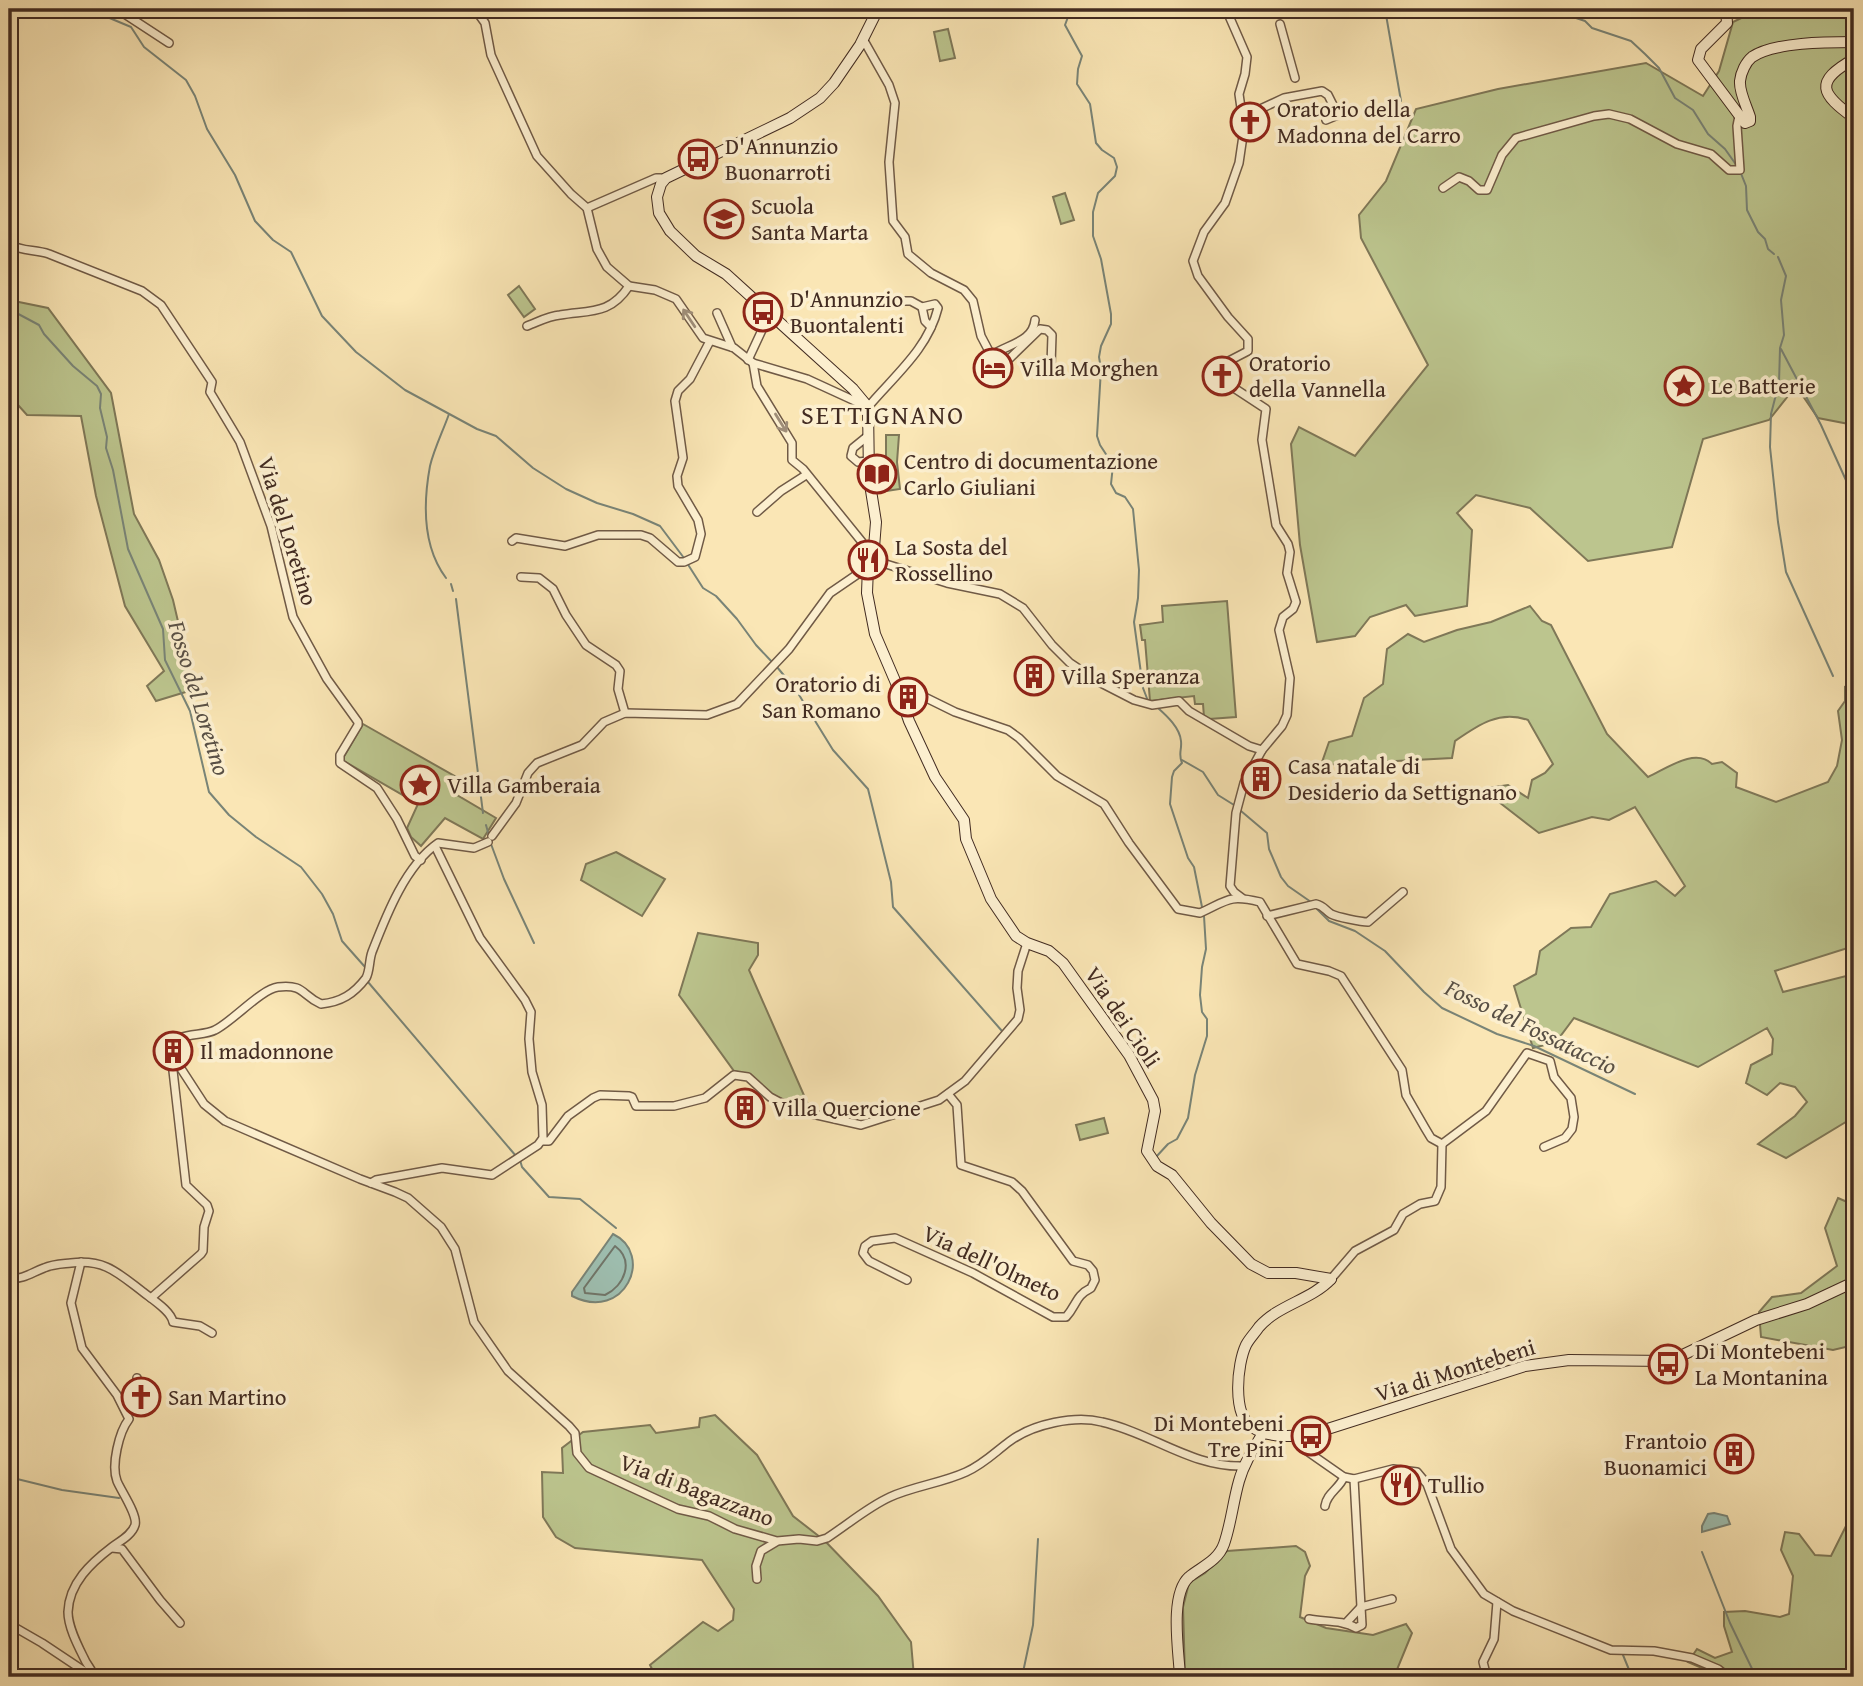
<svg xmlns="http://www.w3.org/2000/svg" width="1863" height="1686" font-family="'Gentium Book Plus',serif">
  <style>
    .green { fill: #bcc58e; stroke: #7f7858; stroke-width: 2 }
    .water { fill: #9ebfb1; stroke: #798477; stroke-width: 2 }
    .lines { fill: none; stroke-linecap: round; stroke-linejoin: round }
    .shore { stroke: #707569; stroke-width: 2 }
    .stream { stroke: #798477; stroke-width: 2 }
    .street-casing { stroke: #705a46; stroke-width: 10 }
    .secondary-casing { stroke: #422b21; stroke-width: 12 }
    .street { stroke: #fcefcf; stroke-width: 7 }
    .secondary { stroke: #fcefcf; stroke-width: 10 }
    .oneway { stroke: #9f8d78 }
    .labels { text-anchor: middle; stroke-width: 7; stroke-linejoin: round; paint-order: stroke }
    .poi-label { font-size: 23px; fill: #422b21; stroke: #fcefcf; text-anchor: start }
    .street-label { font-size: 23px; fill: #422b21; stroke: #fcefcf }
    .water-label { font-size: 24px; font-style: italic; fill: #595045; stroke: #fcefcf }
    .quarter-label { font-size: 26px; letter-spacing: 2px; fill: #422b21; stroke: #fcefcf }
  </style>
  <rect width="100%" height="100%" fill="#fae6b5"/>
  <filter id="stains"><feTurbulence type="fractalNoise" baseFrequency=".00286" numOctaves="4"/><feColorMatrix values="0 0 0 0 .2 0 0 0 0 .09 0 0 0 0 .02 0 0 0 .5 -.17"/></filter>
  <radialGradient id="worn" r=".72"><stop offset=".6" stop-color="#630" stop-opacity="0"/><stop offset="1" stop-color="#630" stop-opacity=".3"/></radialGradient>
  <g class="green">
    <path d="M1760 9H1854V425L1818 418 1796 386 1769 420 1703 439 1672 547 1588 561 1530 508 1476 495 1457 513 1472 530 1467 606 1415 616 1406 605 1370 617 1355 636 1317 642 1300 545 1291 444 1299 427 1355 456 1428 365 1361 238 1359 215 1386 181 1416 109 1498 89 1646 63 1703 96 1719 71 1733 22Z"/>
    <path d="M948 29 955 58 940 61 934 32Z"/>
    <path d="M1065 193 1074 220 1061 224 1053 197Z"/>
    <path d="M519 286 535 309 524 317 508 295Z"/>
    <path d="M9 300 48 308 111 393 134 514 159 560 173 600 184 647 189 691 156 701 147 686 164 671 125 606 96 496 81 416 27 415 9 395Z"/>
    <path d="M886 435H899L897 462 900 489 886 491Z"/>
    <path d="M1227 601 1236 717 1209 719 1204 717 1203 704H1195L1194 696 1150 701 1145 640H1142L1140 625 1163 622 1162 606Z"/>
    <path d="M1530 606 1542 621 1551 625 1607 734 1648 777C1666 769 1695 747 1712 764L1722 762 1737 773 1736 787 1776 802 1828 782 1837 766 1842 740 1838 711 1845 701V687L1854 689V946L1775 971 1783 992 1854 974V1117L1786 1158 1758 1144 1795 1116 1807 1102 1795 1087 1780 1083 1767 1095 1746 1083 1751 1065 1772 1054 1773 1039 1767 1028 1698 1067 1574 1018 1556 1042 1533 1048 1514 986 1536 974 1540 951 1571 928 1591 927 1610 894 1656 881 1675 896 1685 886 1635 807 1609 820 1592 817 1539 833 1482 789 1508 785 1528 798 1532 780 1545 773 1553 764 1528 720C1499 710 1478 725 1455 741L1452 758 1321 765 1329 742 1352 736 1364 698 1383 684 1387 649 1408 634 1424 642 1457 630 1491 622Z"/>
    <path d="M363 724 458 778 452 792 496 818 483 839 445 818 421 846 411 837 407 828 418 804 342 760Z"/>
    <path d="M616 852 665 879 642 916 581 880 586 864Z"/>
    <path d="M698 933 758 943V955L749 970 810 1109 774 1096 748 1074 734 1071 679 995Z"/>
    <path d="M1104 1118 1108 1133 1080 1140 1076 1125Z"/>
    <path d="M1838 1198 1854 1205V1345L1833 1350 1761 1337 1759 1312 1772 1297 1801 1293 1837 1266 1825 1228Z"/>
    <path d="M715 1415 757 1455 793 1516 825 1541 878 1596 911 1642 914 1677H656L650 1665 703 1622 718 1631 733 1620 734 1609 702 1560 575 1548 556 1537 543 1517 542 1472 563 1473 562 1448 583 1432 650 1425 656 1433 699 1427 700 1418Z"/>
    <path d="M1854 1510V1677H1718L1716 1674 1688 1662 1697 1649 1715 1658 1732 1652 1724 1626V1612L1745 1611 1780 1617 1789 1614 1793 1576 1781 1550 1785 1532 1799 1534 1815 1555 1831 1556Z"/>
    <path d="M1296 1546 1305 1552 1310 1566 1305 1576 1300 1617 1326 1628 1373 1635 1406 1624 1412 1633 1394 1677H1185L1183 1607 1189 1583 1205 1573 1227 1551Z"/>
  </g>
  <g class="water">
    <path d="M613 1234C655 1254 625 1323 572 1296V1292Z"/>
    <path d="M1714 1513 1727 1516 1730 1524 1702 1532V1526L1708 1514Z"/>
  </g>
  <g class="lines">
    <path class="shore" d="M615 1246C635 1261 624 1286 605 1295L585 1293 584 1288Z"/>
    <g class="stream">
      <path d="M88 9 131 27 144 47 186 80 195 96 207 129 235 175 255 221 273 240 291 252 322 316 356 352 405 390 477 429 496 436 533 468 566 489 597 503 633 514 660 526 684 558"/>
      <path d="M1078 9 1068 17 1065 25 1082 56 1078 69 1077 84 1090 104 1096 143 1102 150 1114 158 1117 167 1115 176 1098 193 1093 212V236L1101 259 1111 314V324L1101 346 1099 357 1101 369 1097 436 1100 445 1113 465 1111 484 1116 493 1125 497 1133 509 1139 570 1138 598 1134 622 1143 688 1148 701"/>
      <path d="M1385 9 1401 101"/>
      <path d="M1562 9 1567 15 1585 21 1592 28 1631 41 1645 54 1659 68 1675 98 1693 110 1708 134 1725 149 1737 166"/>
      <path d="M1740 171 1746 186 1747 210 1758 232 1765 239 1768 249 1774 254"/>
      <path d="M1778 257 1786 276 1781 300 1784 335 1780 348 1779 383 1771 414 1770 447 1778 522 1786 572 1833 676"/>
      <path d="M9 309 39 325 44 334 73 366 97 386 101 394 100 408 107 437 106 448 113 470 128 549 163 629 165 660 190 711 209 792 229 815 256 837 301 867 322 894 333 914 342 941 365 967"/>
      <path d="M1781 349 1821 425 1854 498"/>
      <path d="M687 563 703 588 716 596 737 619 756 645 773 663"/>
      <path d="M446 578C422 546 423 504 430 466 434 449 443 431 449 414"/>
      <path d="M451 584 453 591"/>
      <path d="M456 599 483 813"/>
      <path d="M777 667 796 690 833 750 868 789 891 882 893 907 1002 1031"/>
      <path d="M1158 708C1167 716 1180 728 1181 741 1182 750 1178 754 1182 763L1174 771 1172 777 1170 804 1188 858 1194 867 1202 907"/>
      <path d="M1182 760 1203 772 1218 795 1234 805"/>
      <path d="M1241 811 1267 833 1269 849 1281 877 1288 886 1311 902"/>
      <path d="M486 825 489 836"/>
      <path d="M491 844 504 879 534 943"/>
      <path d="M1314 906 1329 921 1355 931 1385 951 1424 992 1442 1008 1497 1034 1534 1046 1635 1094"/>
      <path d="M368 982 516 1156"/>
      <path d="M1156 1157 1168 1144 1177 1139 1188 1118 1195 1075 1207 1036V1019L1202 1012 1200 995 1202 967 1206 949 1204 916"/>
      <path d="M520 1160 522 1167 549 1197 580 1199 616 1228"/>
      <path d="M9 1477 62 1490 119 1498"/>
      <path d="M1702 1552 1730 1623 1756 1677"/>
      <path d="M1623 1655 1632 1677"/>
      <path d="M9 1677H11"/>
      <path d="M1022 1677 1033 1625 1038 1539"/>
    </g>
    <defs>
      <g id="street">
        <path d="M117 9 169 43"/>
        <path d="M475 9 485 23 491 55 537 156 571 194 587 208 597 249 607 267 629 286 655 290 676 299 703 338 734 348 753 363 807 379 868 407C894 376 928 349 938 308L935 304 922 307 911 301H878"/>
        <path d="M1226 9 1247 57 1245 74 1239 94 1244 129 1239 163 1225 203 1204 232 1193 261 1198 276 1228 317 1248 339V351L1221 365 1214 372V377L1218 382 1234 388 1266 409 1262 440 1276 525 1288 544 1290 552 1287 573 1296 602 1293 609 1283 617 1279 630 1290 678 1287 715 1282 726 1262 750 1244 783 1236 813 1230 886 1234 892 1242 898"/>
        <path d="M1280 24 1295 78"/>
        <path d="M863 39 889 85 895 103 889 162 893 221 905 237 908 254 931 273 964 290 973 301 981 336 991 355"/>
        <path d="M1243 117 1284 98 1322 91 1328 95 1338 115 1326 120"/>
        <path d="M1443 188 1459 177 1469 181 1479 190H1487L1502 155 1516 138 1594 116 1609 114 1630 119 1677 144 1711 154 1729 170H1740L1737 126 1739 116"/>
        <path d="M587 208 656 178H666"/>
        <path d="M9 244C23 252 34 249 49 254L142 291 161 305 212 382 210 392 240 442 271 526 293 617 327 679 358 722V725L340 755V763L377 788 397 819 415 856 421 860"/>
        <path d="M922 307 925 321 931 327"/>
        <path d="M717 313 732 347"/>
        <path d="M527 326C538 322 548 316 560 315 590 310 610 315 629 286"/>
        <path d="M991 355 1008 360 1040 329 1047 330 1052 335 1051 365"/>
        <path d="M748 360 769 315"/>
        <path d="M753 363 757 386 792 443V460L803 469 862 542 873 560 947 583 1000 594 1023 608 1052 645 1070 663 1097 681 1134 700 1152 705 1179 701 1189 711 1249 746 1262 750"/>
        <path d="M986 377 979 367C983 363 987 358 992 355 1008 344 1033 342 1035 320"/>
        <path d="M868 461 858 462 851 456 853 448 869 435"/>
        <path d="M757 512 781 491 806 475"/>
        <path d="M512 541 516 538 565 546 598 535H641L650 538 678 562H684L695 557 701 534 698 520 678 486 677 476 683 458 675 401 678 391 690 379 710 341"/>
        <path d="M521 577 539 578 553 589 566 615 586 645 616 665 620 671 618 689 625 713"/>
        <path d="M896 683 955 712 1008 730 1019 738 1057 776 1104 804 1129 843 1178 909 1200 913C1227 901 1228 894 1260 902L1297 964 1329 971 1341 976 1402 1070 1406 1095 1425 1128 1431 1138 1442 1144"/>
        <path d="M492 836 516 803 528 773 537 763 582 745 604 722 625 713 707 715 737 704 789 649 830 593 868 567"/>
        <path d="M1267 916 1316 904C1324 906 1325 910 1331 914 1337 917 1361 922 1368 922L1403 892"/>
        <path d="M172 1062 178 1064 204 1104 225 1121 360 1179 395 1192 408 1198 441 1227 455 1249 474 1322 508 1371 569 1426 575 1433 577 1453 589 1468 678 1509 709 1516 735 1529 777 1541 799 1539 817 1541 827 1538C847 1525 868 1507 890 1497 914 1486 942 1483 966 1472 984 1464 995 1452 1010 1441 1033 1424 1075 1415 1102 1422 1152 1433 1192 1468 1244 1466"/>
        <path d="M542 1141H549L568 1116 593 1098 600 1095 629 1096 632 1097 636 1106H674L705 1098 734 1075 748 1077 770 1097 785 1105 808 1113 861 1125 939 1100 965 1081 1018 1019 1020 1010 1017 988 1018 971 1027 943"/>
        <path d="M1442 1144 1486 1111 1527 1053 1550 1061 1554 1077 1571 1098 1574 1117 1572 1129 1565 1138 1544 1147"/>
        <path d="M371 1183 376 1180 442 1168 492 1175 538 1145 543 1138 542 1105 532 1072 529 1039 531 1012 525 1000 480 938 435 846"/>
        <path d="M81 1262 71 1303 82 1348 117 1395 129 1419C119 1432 111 1465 117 1481 121 1491 138 1515 135 1525 132 1535 120 1541 112 1547 91 1563 69 1583 68 1612 68 1627 78 1646 84 1658 87 1666 93 1669 93 1677"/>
        <path d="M9 1279C24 1279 31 1273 44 1268 53 1264 62 1264 71 1263 105 1259 118 1273 143 1292 153 1300 171 1311 173 1322L200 1326 212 1333"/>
        <path d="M1331 1279 1355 1251 1394 1230 1403 1214 1420 1204 1435 1201 1441 1187 1442 1144"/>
        <path d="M907 1280 869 1261 863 1253 865 1246 872 1241 895 1238 973 1273 1053 1317H1066C1077 1305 1075 1296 1091 1288L1095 1280 1093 1271 1088 1265 1073 1261 1022 1191 1012 1182 961 1165 957 1105 948 1094"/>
        <path d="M151 1298 201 1254 203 1251 204 1227 209 1211 207 1205 186 1185 172 1062 166 1049C177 1031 202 1037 215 1030 232 1022 261 989 278 987 305 984 301 995 321 1004 341 1002 354 994 366 978 370 971 369 960 372 952 386 916 405 866 438 843L474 848 488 842"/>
        <path d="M137 1378 138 1383"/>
        <path d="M1295 1436 1301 1447 1344 1477 1354 1479 1393 1469 1417 1472 1427 1484 1451 1549 1484 1594 1513 1611 1611 1650 1654 1651 1692 1658 1718 1669 1728 1677"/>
        <path d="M1325 1506C1327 1493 1339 1489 1344 1477"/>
        <path d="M112 1548 122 1549 160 1600 180 1623"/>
        <path d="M757 1579 756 1566 761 1551 776 1542"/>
        <path d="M1309 1619C1325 1622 1343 1620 1356 1628L1362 1625 1354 1479"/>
        <path d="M1347 1622 1361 1607 1392 1599"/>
        <path d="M9 1624 42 1643 93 1677"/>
        <path d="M1487 1677 1483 1662 1494 1639 1497 1602"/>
      </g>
      <g id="secondary">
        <path d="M878 9 860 45 834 83 820 98 790 118 666 178 661 184 657 197 659 213 670 231 696 256 726 274 853 389 868 407 869 478 876 522 873 560 868 567 867 593 875 634 896 683 909 721 935 777 964 820 966 839 991 899 1016 936 1027 943 1049 951 1063 963 1129 1055 1153 1100 1155 1111 1147 1151 1157 1166 1172 1175 1211 1223 1251 1264 1268 1273H1296L1331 1279"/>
        <path d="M1726 9 1727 23 1701 49 1698 60 1745 123 1750 121V117C1747 107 1739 92 1740 81 1741 72 1746 62 1752 57 1774 42 1828 42 1854 42"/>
        <path d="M1854 59C1813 82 1821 94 1854 118"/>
        <path d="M1331 1279C1311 1300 1278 1305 1259 1327 1255 1333 1249 1339 1246 1345 1237 1364 1232 1415 1252 1427 1270 1439 1295 1437 1315 1433L1525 1366 1569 1360 1670 1361 1756 1320 1807 1304 1854 1282"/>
        <path d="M1180 1677C1179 1653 1169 1595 1189 1577 1201 1567 1218 1561 1224 1544 1231 1524 1233 1502 1239 1481 1244 1463 1254 1448 1263 1433"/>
      </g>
    </defs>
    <use href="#street" class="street-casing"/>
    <use href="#secondary" class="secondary-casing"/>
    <use href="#street" class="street"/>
    <use href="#secondary" class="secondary"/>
  </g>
  <defs><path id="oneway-shaft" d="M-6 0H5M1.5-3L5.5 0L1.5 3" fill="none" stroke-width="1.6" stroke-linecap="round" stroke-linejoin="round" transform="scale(1.75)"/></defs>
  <g class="oneway">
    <use href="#oneway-shaft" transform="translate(689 318) rotate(-124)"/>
    <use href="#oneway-shaft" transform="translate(781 423) rotate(58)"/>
  </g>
  <defs>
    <symbol id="church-ring" viewBox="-11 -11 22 22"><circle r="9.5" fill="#fcefcf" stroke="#8f2418" stroke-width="1.5"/><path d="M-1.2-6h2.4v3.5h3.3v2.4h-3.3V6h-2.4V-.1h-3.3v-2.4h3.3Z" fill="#8f2418"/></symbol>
    <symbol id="bus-ring" viewBox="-11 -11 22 22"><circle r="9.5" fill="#fcefcf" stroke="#8f2418" stroke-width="1.5"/><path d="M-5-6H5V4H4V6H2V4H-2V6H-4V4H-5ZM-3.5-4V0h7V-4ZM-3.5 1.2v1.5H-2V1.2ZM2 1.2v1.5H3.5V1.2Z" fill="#8f2418"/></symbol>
    <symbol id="school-ring" viewBox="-11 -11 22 22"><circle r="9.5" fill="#fcefcf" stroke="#8f2418" stroke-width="1.5"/><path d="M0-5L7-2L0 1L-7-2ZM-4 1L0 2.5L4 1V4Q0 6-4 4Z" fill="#8f2418"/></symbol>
    <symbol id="hotel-ring" viewBox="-11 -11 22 22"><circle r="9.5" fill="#fcefcf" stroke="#8f2418" stroke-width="1.5"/><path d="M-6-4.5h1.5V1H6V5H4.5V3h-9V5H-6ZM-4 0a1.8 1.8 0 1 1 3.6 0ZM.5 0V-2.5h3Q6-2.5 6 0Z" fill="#8f2418"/></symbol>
    <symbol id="sight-ring" viewBox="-11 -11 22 22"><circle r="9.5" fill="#fcefcf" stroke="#8f2418" stroke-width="1.5"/><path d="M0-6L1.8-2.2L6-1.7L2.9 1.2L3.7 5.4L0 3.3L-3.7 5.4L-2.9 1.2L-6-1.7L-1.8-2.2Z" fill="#8f2418"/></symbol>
    <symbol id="library-ring" viewBox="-11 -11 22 22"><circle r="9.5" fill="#fcefcf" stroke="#8f2418" stroke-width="1.5"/><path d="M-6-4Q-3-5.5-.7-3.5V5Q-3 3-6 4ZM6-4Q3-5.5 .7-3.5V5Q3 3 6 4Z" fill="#8f2418"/></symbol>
    <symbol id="restaurant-ring" viewBox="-11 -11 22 22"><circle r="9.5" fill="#fcefcf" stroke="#8f2418" stroke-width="1.5"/><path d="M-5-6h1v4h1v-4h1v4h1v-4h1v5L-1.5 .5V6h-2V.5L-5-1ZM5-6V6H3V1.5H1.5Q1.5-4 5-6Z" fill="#8f2418"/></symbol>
    <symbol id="building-ring" viewBox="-11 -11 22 22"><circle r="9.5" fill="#fcefcf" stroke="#8f2418" stroke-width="1.5"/><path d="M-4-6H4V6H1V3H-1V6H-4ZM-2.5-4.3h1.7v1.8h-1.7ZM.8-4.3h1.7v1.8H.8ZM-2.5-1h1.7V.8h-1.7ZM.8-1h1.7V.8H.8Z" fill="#8f2418"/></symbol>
  </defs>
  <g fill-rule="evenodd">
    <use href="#church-ring" x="1228" y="100" width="44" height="44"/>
    <use href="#bus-ring" x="676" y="137" width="44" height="44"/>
    <use href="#school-ring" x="702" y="197" width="44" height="44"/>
    <use href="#bus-ring" x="741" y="290" width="44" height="44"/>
    <use href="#hotel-ring" x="971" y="346" width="44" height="44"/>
    <use href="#church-ring" x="1200" y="354" width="44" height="44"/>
    <use href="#sight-ring" x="1662" y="364" width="44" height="44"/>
    <use href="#library-ring" x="855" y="452" width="44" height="44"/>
    <use href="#restaurant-ring" x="846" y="538" width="44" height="44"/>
    <use href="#building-ring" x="1012" y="654" width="44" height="44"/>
    <use href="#building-ring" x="886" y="675" width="44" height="44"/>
    <use href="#building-ring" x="1239" y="757" width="44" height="44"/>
    <use href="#sight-ring" x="398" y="763" width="44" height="44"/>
    <use href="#building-ring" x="151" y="1029" width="44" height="44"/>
    <use href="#building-ring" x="723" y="1086" width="44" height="44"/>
    <use href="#bus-ring" x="1646" y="1342" width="44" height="44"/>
    <use href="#church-ring" x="119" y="1375" width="44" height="44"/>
    <use href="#bus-ring" x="1289" y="1414" width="44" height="44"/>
    <use href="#building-ring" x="1712" y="1432" width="44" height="44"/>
    <use href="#restaurant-ring" x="1379" y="1463" width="44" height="44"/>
  </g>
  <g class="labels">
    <g class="poi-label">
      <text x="1277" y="117">Oratorio della<tspan x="1277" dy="26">Madonna del Carro</tspan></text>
      <text x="725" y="154">D'Annunzio<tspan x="725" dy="26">Buonarroti</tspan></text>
      <text x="751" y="214">Scuola<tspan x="751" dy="26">Santa Marta</tspan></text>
      <text x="790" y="307">D'Annunzio<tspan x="790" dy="26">Buontalenti</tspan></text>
      <text x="1249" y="371">Oratorio<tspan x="1249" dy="26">della Vannella</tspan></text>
      <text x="1020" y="376">Villa Morghen</text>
      <text x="1711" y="394">Le Batterie</text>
      <text x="904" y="469">Centro di documentazione<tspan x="904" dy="26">Carlo Giuliani</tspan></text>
      <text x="895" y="555">La Sosta del<tspan x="895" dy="26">Rossellino</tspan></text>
      <text x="1061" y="684">Villa Speranza</text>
      <text x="881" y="692" text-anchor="end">Oratorio di<tspan x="881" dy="26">San Romano</tspan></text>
      <text x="1288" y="774">Casa natale di<tspan x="1288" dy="26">Desiderio da Settignano</tspan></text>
      <text x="447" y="793">Villa Gamberaia</text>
      <text x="200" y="1059">Il madonnone</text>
      <text x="772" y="1116">Villa Quercione</text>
      <text x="1695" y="1359">Di Montebeni<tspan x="1695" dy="26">La Montanina</tspan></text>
      <text x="168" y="1405">San Martino</text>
      <text x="1284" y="1431" text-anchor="end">Di Montebeni<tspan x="1284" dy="26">Tre Pini</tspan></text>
      <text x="1707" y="1449" text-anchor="end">Frantoio<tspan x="1707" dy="26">Buonamici</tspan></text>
      <text x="1428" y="1493">Tullio</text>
    </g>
    <g class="street-label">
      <text transform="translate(288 531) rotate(73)" y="8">Via del Loretino</text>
      <text transform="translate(1123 1017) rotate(56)" y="8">Via dei Cioli</text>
      <text transform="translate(992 1263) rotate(25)" y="8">Via dell'Olmeto</text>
      <text transform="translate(1455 1370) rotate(-17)" y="8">Via di Montebeni</text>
      <text transform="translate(697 1490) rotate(21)" y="8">Via di Bagazzano</text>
    </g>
    <g class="water-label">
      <text transform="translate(199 698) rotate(73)" y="8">Fosso del Loretino</text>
      <text transform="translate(1531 1027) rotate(26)" y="8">Fosso del Fossataccio</text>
    </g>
    <g class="quarter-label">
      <text x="883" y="424">SETTIGNANO</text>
    </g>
  </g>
  <rect width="1863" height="1686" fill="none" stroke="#fae6b5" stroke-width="35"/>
  <rect x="10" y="10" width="1842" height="1665" fill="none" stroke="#422b21" stroke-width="3.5"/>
  <rect x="18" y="18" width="1828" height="1651" fill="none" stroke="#422b21" stroke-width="2"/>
  <rect width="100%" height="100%" filter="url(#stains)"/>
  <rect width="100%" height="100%" fill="url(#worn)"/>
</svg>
